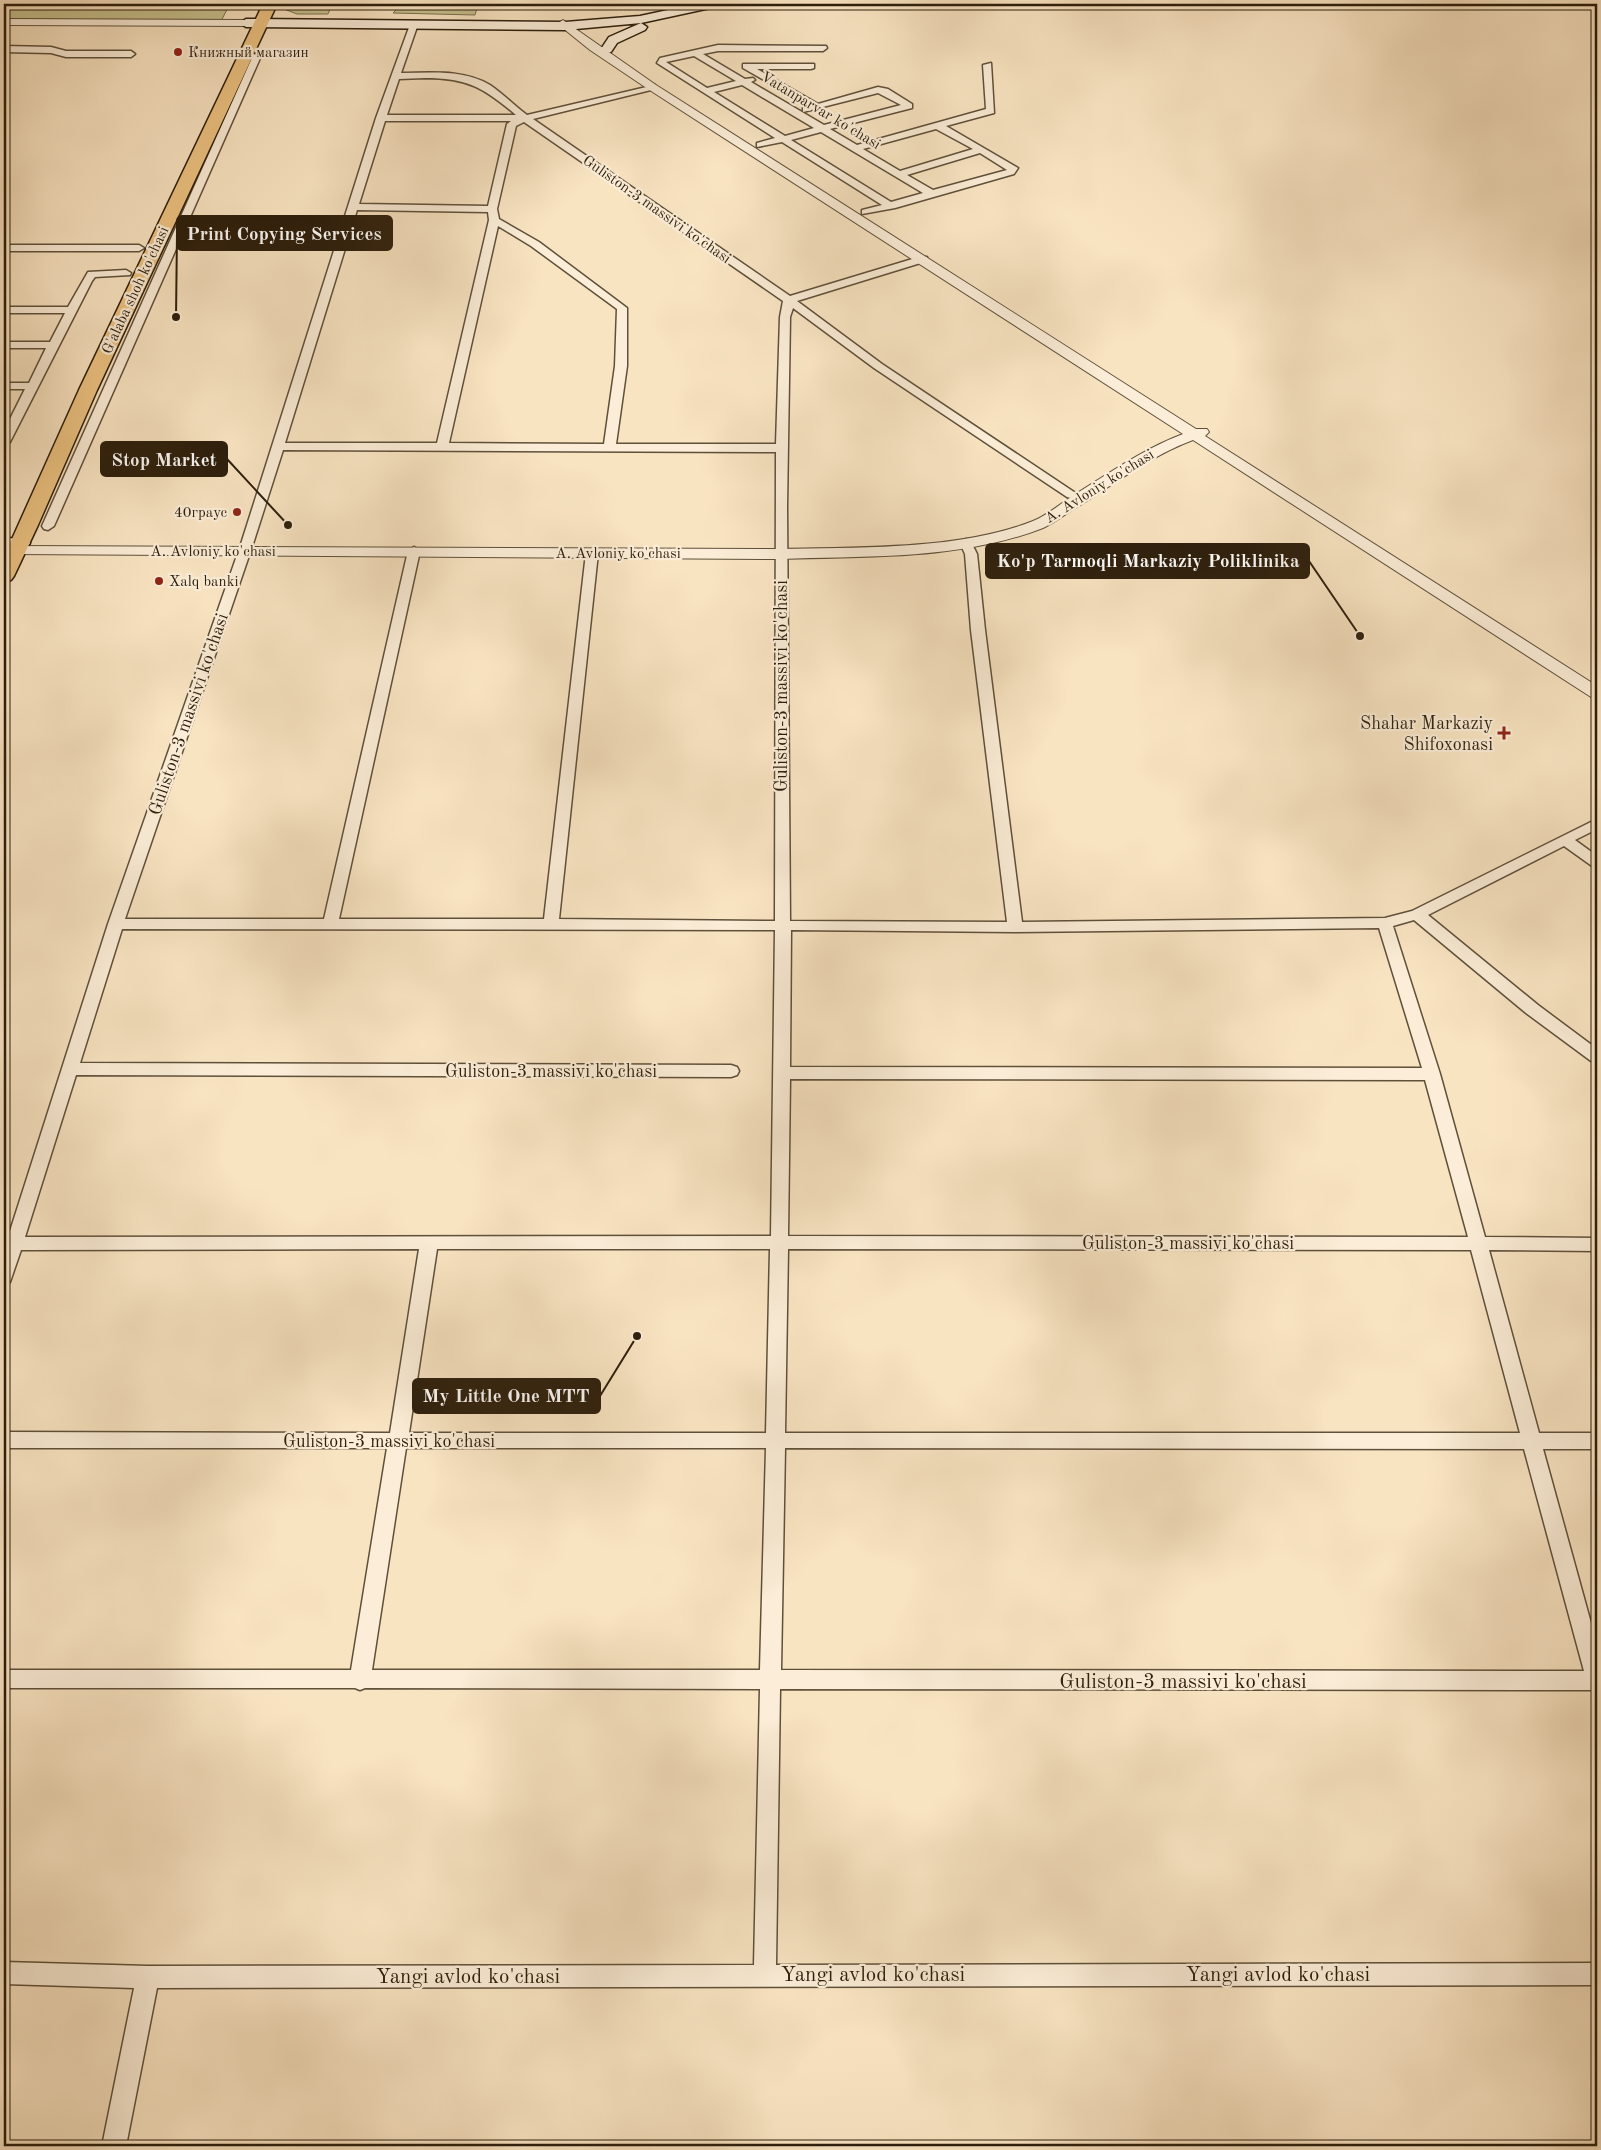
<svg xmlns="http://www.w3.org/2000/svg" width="1601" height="2150" font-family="'Old Standard TT',serif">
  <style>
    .green { fill: #c6c18e; stroke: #79704d }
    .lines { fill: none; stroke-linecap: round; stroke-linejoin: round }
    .minor-casing { stroke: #5f503a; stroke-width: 3 }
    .tertiary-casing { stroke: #5f503a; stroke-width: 2 }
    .secondary-casing { stroke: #2c1e0c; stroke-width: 3 }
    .primary-casing { stroke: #2c1e0c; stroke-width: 3 }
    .minor { fill: #fbedd7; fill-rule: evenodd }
    .tertiary { fill: #fbedd7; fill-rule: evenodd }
    .secondary { fill: #fbedd7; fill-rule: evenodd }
    .primary { fill: #ecc281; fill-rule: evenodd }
    .poi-dot { fill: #8f2418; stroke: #fbedd7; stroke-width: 2 }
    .labels { text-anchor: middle; stroke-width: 4.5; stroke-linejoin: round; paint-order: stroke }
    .far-poi-label { font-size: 15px; fill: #2c1e0c; stroke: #fbedd7; text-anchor: start }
    .far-street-label { font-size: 15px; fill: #2c1e0c; stroke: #fbedd7 }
    .street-label { font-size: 18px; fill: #2c1e0c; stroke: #fbedd7 }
    .poi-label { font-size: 18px; fill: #2c1e0c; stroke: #fbedd7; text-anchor: end }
    .near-street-label { font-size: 21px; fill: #2c1e0c; stroke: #fbedd7 }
    .leader { fill: none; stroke: #2c1e0c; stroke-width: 2 }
    .callout-dot { fill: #2c1e0c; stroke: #fbedd7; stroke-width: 2 }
    .callout { fill: #2c1e0c; stroke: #2c1e0c; stroke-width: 2 }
    .callout-label { font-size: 19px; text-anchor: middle; font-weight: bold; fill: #fff }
  </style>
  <rect width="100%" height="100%" fill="#f9e4c2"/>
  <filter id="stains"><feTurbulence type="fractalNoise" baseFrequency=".004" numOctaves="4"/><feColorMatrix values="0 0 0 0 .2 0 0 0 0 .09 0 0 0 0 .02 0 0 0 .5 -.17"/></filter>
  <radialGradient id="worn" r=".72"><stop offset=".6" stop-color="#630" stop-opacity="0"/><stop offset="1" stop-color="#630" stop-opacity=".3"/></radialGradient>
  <g class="green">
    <path d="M4 4H230L221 21 4 19Z"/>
    <path d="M288 4H332L328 14H297L284 9Z"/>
    <path d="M408 4H541L546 6 545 8H477L475 15 393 13 396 10 395 8Z"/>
  </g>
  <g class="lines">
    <defs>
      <g id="minor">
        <path d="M411 22 418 24 401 73C431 73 463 69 490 85 503 94 514 105 527 115L655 85V89L533 119 790 296 919 257H927V261L797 301 882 364 1077 494 1071 498 1067 497 874 368 793 308 790 317 787 507 790 921 1007 922 971 630 965 554 960 543 966 539 970 540 977 554 985 630 1022 922 1385 918 1412 911 1597 819V829L1575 840 1597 856V868L1592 866 1564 846 1428 915 1538 1005 1597 1049V1062L1591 1061 1526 1013 1414 920 1393 926 1440 1074 1485 1237 1597 1238V1251L1489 1250 1539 1433H1597V1449H1543L1597 1645V1690L780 1689 776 1965 1597 1963V1985L157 1988 126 2146H102L134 1988 4 1984V1962L148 1966 754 1965 760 1689 365 1688 360 1690 355 1688H4V1670H351L387 1448H4V1432L390 1433 419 1249 21 1250 10 1282 4 1284V1250L108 924 241 544 376 118ZM425 78C468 78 484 88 516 115H387L399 79ZM385 121H511L507 124 488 206 359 204ZM524 122 783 301 780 317 776 444H616L627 366V308L539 242 499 219 497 209 516 126ZM357 210 488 212 489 220 437 443H285ZM498 226 531 246 617 309 615 366 604 444 449 443ZM283 450 776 452 775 921 559 919 598 553 592 549 586 553 544 919H339L420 551 414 547 408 551 324 919H125L253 544ZM1379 928 1422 1068 790 1067 791 930 1015 932ZM122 929 775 930 771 1236 25 1237 76 1075 731 1077 737 1075 739 1071 737 1067 731 1065 80 1063ZM790 1079 1425 1080 1468 1237 788 1236ZM437 1249H770L766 1433H409ZM788 1249 1471 1250 1520 1433H785ZM406 1448H766L760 1670H372ZM785 1448 1524 1449 1584 1671 781 1670Z"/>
        <path d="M718 45 826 46 827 48 823 51H718L703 54 745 79 753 78 755 80 751 82 824 125 901 105 878 93 803 112V108L809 106 743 68V64H814V68L811 69H757L818 104 878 87 888 89 912 104V108L830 129 857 145 986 109 983 65 991 63 994 113 946 126 1018 168 1014 174 895 208 862 214V210L882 205 782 142 757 147V143L775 138 657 63 660 58ZM694 56 736 81 707 88 666 62ZM742 85 814 128 785 136 714 92ZM936 129 973 149 900 171 863 149ZM821 132 923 193 891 202 791 140ZM980 153 1007 170 933 190 907 175Z"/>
        <path d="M4 46 51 47 66 51H131L135 54 131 57H66L51 53 4 52Z"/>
        <path d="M246 52 261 56 54 526 48 530 44 529 42 526 252 58 243 57 242 55Z"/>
        <path d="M4 245H139L144 248 139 251H4Z"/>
        <path d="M126 270 131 273 130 275 95 277 92 281 10 442 4 445V431L25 389H4V383H29L46 348H4V342H50L65 313H4V307H68L88 272Z"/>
      </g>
      <g id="tertiary">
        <path d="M4 19 246 20 251 23 246 26 4 25Z"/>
        <path d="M563 20 656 85 1196 429H1207L1209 432 1205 436 1597 686V698L1591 697 1193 440C1153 455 1118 481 1082 504 1069 511 1056 522 1043 528 961 560 867 556 781 559L12 554 9 551 17 546 781 549C859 547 960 550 1033 521 1046 516 1059 505 1071 497 1108 474 1143 449 1183 434L648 89 590 50 559 25 558 23Z"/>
      </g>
      <g id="secondary">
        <path d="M696 4H717L715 7 641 23 647 27 645 30 617 43 611 52 607 53 601 49 609 37 641 23 565 30 246 27 240 23 246 19 565 22 640 16Z"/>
        <path d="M4 538 27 539 30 543 27 547 4 548Z"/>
      </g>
      <path id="primary" d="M263 4H277L97 390 38 525 14 576 11 580 4 582V557L79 390Z"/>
    </defs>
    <use href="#minor" class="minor-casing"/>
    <use href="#tertiary" class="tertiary-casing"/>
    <use href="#secondary" class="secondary-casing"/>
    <use href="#primary" class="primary-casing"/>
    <use href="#minor" class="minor"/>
    <use href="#tertiary" class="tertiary"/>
    <use href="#secondary" class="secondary"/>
    <use href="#primary" class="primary"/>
  </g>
  <g class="poi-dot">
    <circle cx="178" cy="52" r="5"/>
    <circle cx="237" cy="512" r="5"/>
    <circle cx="159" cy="581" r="5"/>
    <path d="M1501.5 725.5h5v5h5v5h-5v5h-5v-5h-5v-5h5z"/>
  </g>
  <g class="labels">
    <g class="far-poi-label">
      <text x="188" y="57">Книжный магазин</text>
      <text x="227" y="517" text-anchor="end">40граус</text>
      <text x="169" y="586">Xalq banki</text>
    </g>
    <g class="far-street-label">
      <text transform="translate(821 110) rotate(31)" y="5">Vatanparvar ko'chasi</text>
      <text transform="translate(657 209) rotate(35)" y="5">Guliston-3 massivi ko'chasi</text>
      <text transform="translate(135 290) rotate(-65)" y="5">G'alaba shoh ko'chasi</text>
      <text transform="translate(1099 486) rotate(-32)" y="5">A. Avloniy ko'chasi</text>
      <text x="213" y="556">A. Avloniy ko'chasi</text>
      <text x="618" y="558">A. Avloniy ko'chasi</text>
    </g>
    <g class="street-label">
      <text transform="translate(781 686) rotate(-90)" y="6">Guliston-3 massivi ko'chasi</text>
      <text transform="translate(188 714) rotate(-71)" y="6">Guliston-3 massivi ko'chasi</text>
      <text x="551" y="1077">Guliston-3 massivi ko'chasi</text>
      <text x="1188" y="1249">Guliston-3 massivi ko'chasi</text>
      <text x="389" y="1447">Guliston-3 massivi ko'chasi</text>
    </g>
    <g class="poi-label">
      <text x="1493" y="729">Shahar Markaziy<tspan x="1493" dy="21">Shifoxonasi</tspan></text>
    </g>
    <g class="near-street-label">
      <text x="1183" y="1688">Guliston-3 massivi ko'chasi</text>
      <text x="873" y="1981">Yangi avlod ko'chasi</text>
      <text x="1278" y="1981">Yangi avlod ko'chasi</text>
      <text x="468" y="1983">Yangi avlod ko'chasi</text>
    </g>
  </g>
  <path class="leader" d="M176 317L177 233M288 525L227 459M1360 636L1309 561M637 1336L600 1396"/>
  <g class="callout-dot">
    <circle cx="176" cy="317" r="5"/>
    <circle cx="288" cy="525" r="5"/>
    <circle cx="1360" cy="636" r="5"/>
    <circle cx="637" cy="1336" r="5"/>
  </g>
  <g class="callout">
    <rect x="177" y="216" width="215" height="34" rx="5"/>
    <rect x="101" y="442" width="126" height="34" rx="5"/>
    <rect x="986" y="544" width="323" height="34" rx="5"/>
    <rect x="413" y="1379" width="187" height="34" rx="5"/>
  </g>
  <g class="callout-label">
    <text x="284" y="240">Print Copying Services</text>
    <text x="164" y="466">Stop Market</text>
    <text x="1148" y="567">Ko'p Tarmoqli Markaziy Poliklinika</text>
    <text x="506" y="1402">My Little One MTT</text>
  </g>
  <rect width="1601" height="2150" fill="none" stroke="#f9e4c2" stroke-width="20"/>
  <rect x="5" y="5" width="1591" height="2140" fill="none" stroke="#2c1e0c" stroke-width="2.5"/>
  <rect x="10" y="10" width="1581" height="2130" fill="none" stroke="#2c1e0c"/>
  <rect width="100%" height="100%" filter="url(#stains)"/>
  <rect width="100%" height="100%" fill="url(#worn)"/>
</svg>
